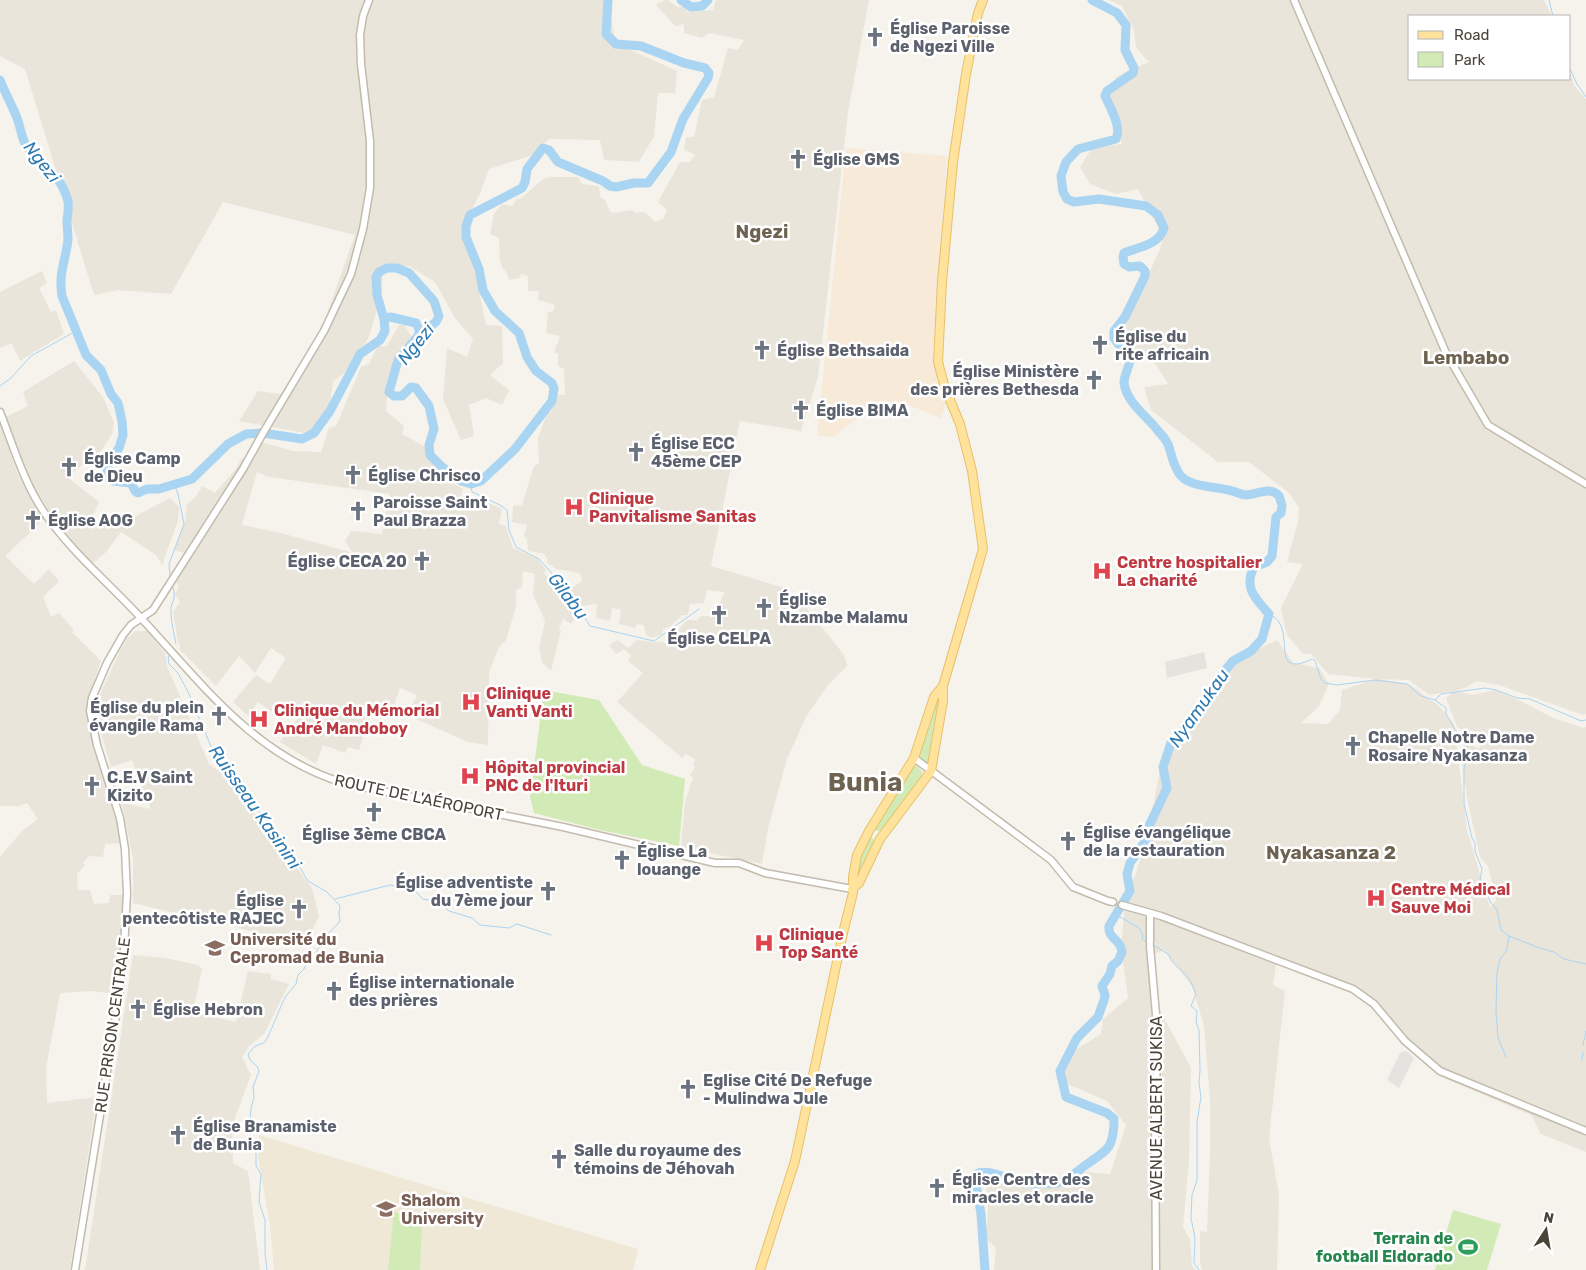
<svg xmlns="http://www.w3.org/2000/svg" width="1586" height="1270" font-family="Rubik,sans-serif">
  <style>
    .residential { fill: #eae5da; fill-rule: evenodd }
    .commercial { fill: #f7ead8 }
    .industrial { fill: #e6e2dd }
    .education { fill: #efe8d6 }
    .green { fill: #d2eab5 }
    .parking { fill: #e5e3e0 }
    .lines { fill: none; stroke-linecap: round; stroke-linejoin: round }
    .stream { stroke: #a9d4f2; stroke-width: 1 }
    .river { stroke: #a9d4f2; stroke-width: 9 }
    .tertiary-casing { stroke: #c2bbae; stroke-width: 9 }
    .primary-casing { stroke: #e6c16a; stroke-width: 10 }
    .tertiary { stroke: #fff; stroke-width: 6 }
    .primary { stroke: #ffe39c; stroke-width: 8 }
    .labels { text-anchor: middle; stroke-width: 5; stroke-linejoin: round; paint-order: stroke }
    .worship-label { font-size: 16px; font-weight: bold; fill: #5b616d; stroke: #fff; text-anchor: start }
    .health-label { font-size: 16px; font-weight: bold; fill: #be3a42; stroke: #fff; text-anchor: start }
    .street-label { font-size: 16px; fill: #4b4439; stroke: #fff }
    .education-label { font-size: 16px; font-weight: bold; fill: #785e54; stroke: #fff; text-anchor: start }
    .leisure-label { font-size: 16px; font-weight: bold; fill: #27864d; stroke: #fff; text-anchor: end }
    .water-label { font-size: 18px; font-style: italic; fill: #2e7ab2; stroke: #fff }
    .quarter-label { font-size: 19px; font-weight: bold; fill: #6e6250; stroke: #fff }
    .town-label { font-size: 26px; font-weight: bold; fill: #6e6250; stroke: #fff }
  </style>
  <rect width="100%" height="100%" fill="#f6f3ec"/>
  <g class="residential">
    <path d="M0 0H608L616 45 633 51 677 71 675 93H658L654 136 639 162 604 160 600 140 549 139 530 156 489 169 480 193 463 228 476 276 486 325 502 326 503 363 490 375 509 390 502 405 486 398 469 405 474 436 461 440 443 399 447 348 467 357 473 339 455 318 435 282 409 266 383 268 382 294 368 339 346 371 333 382 328 418 311 434 239 421 258 391 281 394 323 325 355 235 223 202 171 294 118 290 94 295 25 69 0 56Z"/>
    <path d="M665 0H668L677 7H685L687 12 713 10 716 0H869L848 112 818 377 801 431 740 421 711 566 785 588 802 602 844 655 847 666 828 685 806 717 787 759 768 828 762 864 681 847 685 801 693 778 690 775 695 767 693 765 695 759 686 754 682 758 617 702 643 673 628 661 631 655 624 649 616 654 609 645 618 640 628 648 637 640 666 643 687 620H697L701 616H714L725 592 707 590 704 603 690 604 688 615H682L671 626 663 629 662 634 652 638 646 635 644 626 638 623 635 628 619 624 621 610 612 608 610 621 596 618 597 604 582 606 570 589 582 581 580 573 556 569 546 562 548 558 545 557V554L528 551 527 540 524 536 527 525 512 522 513 506 522 505 534 466 539 463 538 438 547 413 551 412 556 395H565L564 369 558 366V354L554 352 560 336 546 333 548 312 553 311 555 305 538 300 539 291H528V276L521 274 520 278 509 280 505 269H503L500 261 499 238 490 234 494 214 502 204 512 206 517 199H520L543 179 550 177H578L582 184 599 186 600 197 605 200 611 213 633 210 635 213 645 212 655 222 664 218 667 210 658 202 680 162H690L695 155 684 149 686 137H694L702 100 714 97 728 48 738 50 744 40 709 33 702 38 684 33V24L675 26 656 5Z"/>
    <path d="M1109 0H1544L1552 16H1410V79H1570V73L1574 85 1586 100V714L1583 715 1499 685 1477 681 1467 687 1455 691 1473 695 1495 690 1523 702 1551 717 1583 728 1586 727V1152L1541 1134 1531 1115 1446 1079 1362 998 1277 959 1273 985 1285 991 1269 1138 1279 1195 1277 1270H1202L1200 1261V1231L1207 1232 1210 1155V1099L1204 1026 1192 986 1164 950 1152 955 1156 1003 1191 1068 1189 1161 1183 1227 1190 1239 1192 1266 1196 1270H994L996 1248 986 1239 988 1207 986 1186 1086 1172 1110 1174 1126 1125 1107 1101 1056 1079 1066 1056 1101 1034 1103 1019 1128 998 1121 947 1125 903 1139 864 1155 797 1161 763 1197 716 1226 665 1277 640 1293 663 1319 668 1329 684 1319 706 1301 723 1328 724 1340 710 1342 690 1376 679 1328 674 1311 654H1303L1287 635 1281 608 1303 564 1287 562 1298 521 1299 507 1288 492 1249 462H1218L1151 410 1144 387 1168 384 1155 363 1117 343 1160 249 1163 237 1138 189 1116 194 1090 184 1080 167 1092 148 1122 144 1110 96 1116 77 1149 62 1136 47 1134 30 1122 6ZM1378 679 1409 680 1429 695 1454 691 1446 698 1457 727 1481 740 1479 749 1464 741 1462 764 1468 802 1480 857 1488 866 1496 900 1490 908 1467 830 1454 724 1439 706 1409 684Z"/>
    <path d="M42 271 47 283 39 288 51 312 56 310 64 334 20 361 12 343 0 348V292Z"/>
    <path d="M399 325H404L413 338 400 350 388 378 386 411 404 426 402 434 428 448 430 457 441 466 449 477V481L463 489 460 499 470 503 475 497 502 509 499 524 506 526 513 548 537 558 546 570 544 573 563 593 562 597 579 612 571 624 563 619 559 629 561 631 551 671 542 662 539 648 545 621 533 594 535 574 523 571 522 587 516 590V607L506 640 499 647 489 672 488 745 468 742 407 715 417 695 400 688 391 713 373 707 359 750 348 747 345 753 323 745 316 764 280 742 300 715 283 702 275 714 258 702 248 716 233 702 256 675 270 684 286 658 271 648 255 673 239 656 216 686 179 649 180 646 178 642 173 612 180 602 175 594 179 586 176 582 228 501 262 442 293 451 321 452 329 428 336 426 361 367 369 364 378 346H387ZM257 472 269 477 390 494 382 534 351 531 345 541 353 553 281 533 242 525Z"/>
    <path d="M74 361 103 397 114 423 112 434 101 451 67 477 99 502 93 516 98 523 104 518 119 525 170 498 179 507 178 521 164 559 163 566 156 555 121 532 106 552 92 564 63 532 31 483 6 417 28 406 23 392Z"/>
    <path d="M0 424 18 475 44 519 5 556 34 584 49 569 59 581 43 597 51 617 59 613 74 630 72 632 101 661 87 703 92 738 114 801 122 843 105 844 103 857 89 856 83 862 85 866 77 873 78 890H90L94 904 109 903 110 895H124L120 961 115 994 92 991 60 993 46 1068 47 1103 97 1097 70 1270H0V857L22 831 38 819 27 803 20 806H0Z"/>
    <path d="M242 458 246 459 184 553 174 550 185 521 187 504 195 498 202 486 215 493 235 470Z"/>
    <path d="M135 631H147L165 653 167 666 209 764 229 779 312 888 319 916 306 944 133 903V859L122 803 151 809 132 760 111 767 96 715 98 699 120 651 127 638Z"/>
    <path d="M133 955 165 958 198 965 202 969 193 1012 236 1022 248 971 271 974V979L289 984 264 1034 249 1046 242 1057 251 1075 232 1126 233 1163 248 1171 260 1270H85Z"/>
  </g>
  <path class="commercial" d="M846 148 947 156 933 358 947 402 941 418 903 403 873 406 833 437 817 436Z"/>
  <path class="industrial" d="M1204 652 1207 668 1167 678 1165 662Z"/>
  <path class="education" d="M259 1135 638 1249 633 1270H274L270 1226 258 1157Z"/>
  <g class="green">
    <path d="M544 690 599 700 642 765 685 779 679 846 600 830 534 813 530 797Z"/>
    <path d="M938 698 940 701 929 762 925 764 918 756 935 699Z"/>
    <path d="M917 766 922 772 921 777 881 831H877L875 829V826L912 767Z"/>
    <path d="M870 837 873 838 874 842 857 880H856L859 856Z"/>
    <path d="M1453 1210 1501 1224 1487 1270H1435Z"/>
    <path d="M394 1212 422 1220 420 1270H388Z"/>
  </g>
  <path class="parking" d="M1406 1051 1414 1058 1399 1088 1387 1080 1400 1053Z"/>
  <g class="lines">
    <g class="stream">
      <path d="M1549 0 1553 16"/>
      <path d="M1570 69 1577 84 1586 97"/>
      <path d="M0 386 11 378 31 356 76 331"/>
      <path d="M471 484 472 492 500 505 507 510 509 530 516 547 539 559 571 595 590 626 654 641 699 609"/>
      <path d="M170 576 169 564 184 524 178 494 174 484"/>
      <path d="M173 587C177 602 171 599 171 611 171 622 174 633 176 644"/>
      <path d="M1269 614C1289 623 1281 643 1287 660 1294 668 1304 662 1313 659L1315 661 1321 679 1325 683 1337 685 1375 680 1407 684 1421 696 1435 700 1446 708V714L1458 734 1465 741 1468 751 1464 769V804L1472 838 1475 843V851L1482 869 1480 879 1491 903 1497 910 1501 930 1509 936 1537 947 1554 952 1564 959 1586 964"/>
      <path d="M171 654 168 657 169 664 178 673 188 692 213 751 220 760 230 766 239 779 253 804 297 863 308 881 327 892 340 906 339 914 340 921C336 927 330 931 326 936 323 941 321 946 317 950V955L307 962 304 969 298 975 296 984 286 996 282 1004 268 1037 264 1043 255 1046 248 1054 250 1060 257 1066 259 1071 253 1087 254 1097 251 1109 249 1133 256 1144V1166L261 1174 259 1202 265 1220V1253L267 1270"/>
      <path d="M1435 700 1441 694 1485 688 1496 690 1517 698 1530 699 1581 721 1586 720"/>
      <path d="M335 899 390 885 415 891 423 899 438 902 449 911 472 918 480 925 509 928 517 924 551 935"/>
      <path d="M1115 914 1139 928 1143 935 1142 939 1148 943"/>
      <path d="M1152 944 1169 955C1171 964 1184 971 1189 979 1192 984 1194 989 1196 994L1191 1006 1197 1011 1196 1022 1199 1030 1200 1070 1199 1083 1201 1097 1197 1122V1181L1192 1195 1191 1218 1195 1238 1194 1263 1199 1270"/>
      <path d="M1583 1045 1586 1031"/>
      <path d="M1506 1057 1498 1038 1496 1011 1497 972 1500 959 1506 952 1509 937"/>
      <path d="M1582 1059 1583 1052"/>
    </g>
    <g class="river">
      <path d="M681 0 691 7 702 6 708 0"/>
      <path d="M0 80C5 93 12 105 17 118 21 128 21 138 27 147 43 169 60 172 68 201 69 208 68 213 67 220 67 226 68 233 68 239 66 261 58 272 62 296L86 355 101 370 111 394 118 403 122 421 123 435 119 448 110 460 107 472 108 478 113 481 131 483 135 491 138 493 147 489H159L192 479 228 444 246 434 263 433 302 439 314 433 330 411 360 354 380 340 385 331 384 319 377 295 376 277 379 272 387 268H397L409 273 434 301 439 316 436 322 419 335 398 360 389 392 394 396H402L411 387 416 388 429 406 434 429 429 445 430 455 441 466 461 481 471 484 481 481 515 449 552 401 554 389 552 383 536 371 527 357 519 333 495 311 483 290 479 269 466 237V226L470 215 522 188 525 182 527 169 543 148 549 150 558 162 603 181 610 186 616 187 634 183H648L671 152 683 119 708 78 709 73 705 68 684 63 641 46 616 44 606 34 608 0"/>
      <path d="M384 319 390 317 416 323 419 329V335"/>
      <path d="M985 1270 981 1214 975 1177 976 1174C987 1168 1012 1180 1024 1183 1027 1184 1055 1184 1058 1183 1069 1179 1078 1171 1087 1164 1109 1149 1114 1147 1114 1119L1107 1113 1066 1097 1060 1071 1077 1038 1098 1017 1104 1000 1105 995 1102 986 1110 974 1112 966 1118 961 1122 952C1121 949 1121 946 1119 944 1114 937 1108 936 1109 926L1130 891 1127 874 1130 863 1148 837 1149 826 1167 788 1163 767 1171 743 1194 720 1209 699 1223 673 1233 661 1251 651 1262 639 1269 614C1256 599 1243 588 1254 567L1267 562 1272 556 1276 517 1281 513 1282 505 1279 496C1270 486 1259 494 1247 495 1241 495 1237 492 1232 491 1218 486 1192 488 1181 476 1173 467 1172 455 1168 444 1166 440 1163 436 1159 432 1148 417 1126 402 1124 383 1124 375 1129 368 1130 360L1114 338V331L1125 317 1145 276V271L1140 266 1129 267 1124 264 1123 257 1124 253C1139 247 1159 245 1164 228L1158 215 1146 206 1099 199 1074 202 1067 199 1063 192 1061 176 1066 162 1078 149 1116 139C1122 127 1110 107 1105 96L1107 91 1133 73 1134 68 1125 50 1126 25 1117 13 1092 0"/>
    </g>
    <defs>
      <g id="tertiary">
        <path d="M1294 0 1446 353 1488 425 1586 484"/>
        <path d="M0 412C13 445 24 483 44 512 71 552 109 583 141 618 203 685 256 758 347 784L563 827 715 863H739L765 873 852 889"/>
        <path d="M914 758 1051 860 1073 887 1108 901 1113 902"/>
        <path d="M1122 905 1161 916 1353 989 1374 1004 1405 1041 1440 1071 1586 1131"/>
        <path d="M1150 942V914"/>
        <path d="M1150 946 1158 1037 1155 1107 1156 1270"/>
        <path d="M75 1270 119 997 124 949 127 894 125 849 120 818 97 745 90 711 92 698 107 663 123 635 131 625 153 610 243 469 263 433 324 331 351 274 363 229 370 188V141L361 64 360 35 363 16 369 0"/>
      </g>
      <g id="primary">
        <path d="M852 889 859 883 880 839 931 771 943 701V686L983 549 972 471 960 424 945 388 938 362 942 282 953 162 966 74 978 13 983 0"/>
        <path d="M760 1270 795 1161 843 933 853 893V877L857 855 869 831 914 758 934 697 943 686"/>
      </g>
    </defs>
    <use href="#tertiary" class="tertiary-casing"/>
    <use href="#primary" class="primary-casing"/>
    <use href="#tertiary" class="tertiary"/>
    <use href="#primary" class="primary"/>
  </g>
  <defs>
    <symbol id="church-bare" viewBox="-9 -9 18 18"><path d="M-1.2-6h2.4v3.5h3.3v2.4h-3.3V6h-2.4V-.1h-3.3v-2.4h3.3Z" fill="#6b7280" stroke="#fff" stroke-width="2.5" paint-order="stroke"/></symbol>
    <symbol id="hospital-bare" viewBox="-9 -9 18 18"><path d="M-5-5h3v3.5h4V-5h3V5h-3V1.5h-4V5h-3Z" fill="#e0444e" stroke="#fff" stroke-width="2.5" paint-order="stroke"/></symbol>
    <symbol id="university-bare" viewBox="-9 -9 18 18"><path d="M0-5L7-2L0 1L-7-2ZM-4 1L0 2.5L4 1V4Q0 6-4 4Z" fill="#8d6e63" stroke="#fff" stroke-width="2.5" paint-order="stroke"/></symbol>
    <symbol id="stadium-bare" viewBox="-9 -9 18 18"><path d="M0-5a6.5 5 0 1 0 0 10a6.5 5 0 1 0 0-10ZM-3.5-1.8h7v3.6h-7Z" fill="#2e9e5b" stroke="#fff" stroke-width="2.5" paint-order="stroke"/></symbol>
  </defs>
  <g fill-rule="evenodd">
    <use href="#church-bare" x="861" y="23" width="28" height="28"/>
    <use href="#church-bare" x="784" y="145" width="28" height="28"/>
    <use href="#church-bare" x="1086" y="331" width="28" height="28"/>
    <use href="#church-bare" x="748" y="336" width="28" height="28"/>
    <use href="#church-bare" x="1080" y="366" width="28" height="28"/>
    <use href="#church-bare" x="787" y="396" width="28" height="28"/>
    <use href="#church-bare" x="622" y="438" width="28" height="28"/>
    <use href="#church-bare" x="55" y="453" width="28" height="28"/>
    <use href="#church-bare" x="339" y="461" width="28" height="28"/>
    <use href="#hospital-bare" x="560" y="493" width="28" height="28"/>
    <use href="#church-bare" x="344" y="497" width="28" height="28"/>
    <use href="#church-bare" x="19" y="506" width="28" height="28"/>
    <use href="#church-bare" x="408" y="547" width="28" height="28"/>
    <use href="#hospital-bare" x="1088" y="557" width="28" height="28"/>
    <use href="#church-bare" x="750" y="594" width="28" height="28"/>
    <use href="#church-bare" x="705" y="601" width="28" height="28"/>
    <use href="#hospital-bare" x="457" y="688" width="28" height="28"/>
    <use href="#church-bare" x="205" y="702" width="28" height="28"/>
    <use href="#hospital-bare" x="245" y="705" width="28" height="28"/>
    <use href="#church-bare" x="1339" y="732" width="28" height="28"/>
    <use href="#hospital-bare" x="456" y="762" width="28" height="28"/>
    <use href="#church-bare" x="78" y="772" width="28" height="28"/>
    <use href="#church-bare" x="360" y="798" width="28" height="28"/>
    <use href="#church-bare" x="1054" y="827" width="28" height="28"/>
    <use href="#church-bare" x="608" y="846" width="28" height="28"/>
    <use href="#church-bare" x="534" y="877" width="28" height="28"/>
    <use href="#hospital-bare" x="1362" y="884" width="28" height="28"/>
    <use href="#church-bare" x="285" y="895" width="28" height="28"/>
    <use href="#hospital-bare" x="750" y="929" width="28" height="28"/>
    <use href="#university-bare" x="201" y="934" width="28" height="28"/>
    <use href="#church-bare" x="320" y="977" width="28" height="28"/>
    <use href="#church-bare" x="124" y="995" width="28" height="28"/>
    <use href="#church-bare" x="674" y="1075" width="28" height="28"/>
    <use href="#church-bare" x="164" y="1121" width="28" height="28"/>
    <use href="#church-bare" x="545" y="1145" width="28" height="28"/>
    <use href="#church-bare" x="923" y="1174" width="28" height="28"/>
    <use href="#university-bare" x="372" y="1195" width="28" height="28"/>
    <use href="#stadium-bare" x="1454" y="1233" width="28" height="28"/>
  </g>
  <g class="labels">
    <g class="worship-label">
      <text x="890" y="34">Église Paroisse<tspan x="890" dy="18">de Ngezi Ville</tspan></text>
      <text x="813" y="165">Église GMS</text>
      <text x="1115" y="342">Église du<tspan x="1115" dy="18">rite africain</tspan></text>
      <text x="777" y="356">Église Bethsaida</text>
      <text x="1079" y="377" text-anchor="end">Église Ministère<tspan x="1079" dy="18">des prières Bethesda</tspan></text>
      <text x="816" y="416">Église BIMA</text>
      <text x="651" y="449">Église ECC<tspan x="651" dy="18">45ème CEP</tspan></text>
      <text x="84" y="464">Église Camp<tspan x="84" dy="18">de Dieu</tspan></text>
      <text x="368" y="481">Église Chrisco</text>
      <text x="373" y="508">Paroisse Saint<tspan x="373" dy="18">Paul Brazza</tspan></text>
      <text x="48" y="526">Église AOG</text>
      <text x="407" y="567" text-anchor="end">Église CECA 20</text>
      <text x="779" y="605">Église<tspan x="779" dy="18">Nzambe Malamu</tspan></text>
      <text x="719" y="644" text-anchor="middle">Église CELPA</text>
      <text x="204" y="713" text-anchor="end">Église du plein<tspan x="204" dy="18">évangile Rama</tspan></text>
      <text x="1368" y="743">Chapelle Notre Dame<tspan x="1368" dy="18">Rosaire Nyakasanza</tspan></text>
      <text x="107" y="783">C.E.V Saint<tspan x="107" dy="18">Kizito</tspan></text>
      <text x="1083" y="838">Église évangélique<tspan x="1083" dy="18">de la restauration</tspan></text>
      <text x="374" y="840" text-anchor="middle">Église 3ème CBCA</text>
      <text x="637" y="857">Église La<tspan x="637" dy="18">louange</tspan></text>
      <text x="533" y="888" text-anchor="end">Église adventiste<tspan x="533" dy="18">du 7ème jour</tspan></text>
      <text x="284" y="906" text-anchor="end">Église<tspan x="284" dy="18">pentecôtiste RAJEC</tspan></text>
      <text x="349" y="988">Église internationale<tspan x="349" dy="18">des prières</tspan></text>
      <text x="153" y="1015">Église Hebron</text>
      <text x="703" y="1086">Eglise Cité De Refuge<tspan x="703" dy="18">- Mulindwa Jule</tspan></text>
      <text x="193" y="1132">Église Branamiste<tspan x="193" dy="18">de Bunia</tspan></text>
      <text x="574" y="1156">Salle du royaume des<tspan x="574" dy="18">témoins de Jéhovah</tspan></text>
      <text x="952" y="1185">Église Centre des<tspan x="952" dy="18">miracles et oracle</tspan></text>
    </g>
    <g class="health-label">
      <text x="589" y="504">Clinique<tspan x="589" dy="18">Panvitalisme Sanitas</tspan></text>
      <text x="1117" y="568">Centre hospitalier<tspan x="1117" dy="18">La charité</tspan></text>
      <text x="486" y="699">Clinique<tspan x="486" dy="18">Vanti Vanti</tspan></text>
      <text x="274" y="716">Clinique du Mémorial<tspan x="274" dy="18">André Mandoboy</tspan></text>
      <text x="485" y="773">Hôpital provincial<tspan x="485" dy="18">PNC de l'Ituri</tspan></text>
      <text x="1391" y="895">Centre Médical<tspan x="1391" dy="18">Sauve Moi</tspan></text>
      <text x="779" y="940">Clinique<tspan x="779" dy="18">Top Santé</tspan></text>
    </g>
    <g class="street-label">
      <text transform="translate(419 797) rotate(12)" y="6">ROUTE DE L'AÉROPORT</text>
      <text transform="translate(112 1025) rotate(-82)" y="6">RUE PRISON CENTRALE</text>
      <text transform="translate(1156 1108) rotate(-90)" y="6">AVENUE ALBERT SUKISA</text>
    </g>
    <g class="education-label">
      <text x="230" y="945">Université du<tspan x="230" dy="18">Cepromad de Bunia</tspan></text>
      <text x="401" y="1206">Shalom<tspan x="401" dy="18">University</tspan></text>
    </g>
    <g class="leisure-label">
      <text x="1453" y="1244">Terrain de<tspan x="1453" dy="18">football Eldorado</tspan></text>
    </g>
    <g class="water-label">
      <text transform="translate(42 162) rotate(52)" y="6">Ngezi</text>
      <text transform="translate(416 344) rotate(-51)" y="6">Ngezi</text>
      <text transform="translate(568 596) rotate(53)" y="6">Gilabu</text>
      <text transform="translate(1199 708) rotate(-55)" y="6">Nyamukau</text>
      <text transform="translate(255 807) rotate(55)" y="6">Ruisseau Kasinini</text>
    </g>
    <g class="quarter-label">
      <text x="762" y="238">Ngezi</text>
      <text x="1466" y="364">Lembabo</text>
      <text x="1331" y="859">Nyakasanza 2</text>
    </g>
    <g class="town-label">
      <text x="865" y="791">Bunia</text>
    </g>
  </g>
  <rect x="1408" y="15" width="162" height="65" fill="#ffffff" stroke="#b7b4b0"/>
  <rect x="1418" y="31" width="25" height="8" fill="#ffe39c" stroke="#b7b4b0"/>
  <text x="1454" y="40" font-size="15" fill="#4b4439">Road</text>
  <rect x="1418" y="52" width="25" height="15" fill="#d2eab5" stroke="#b7b4b0"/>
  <text x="1454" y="65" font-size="15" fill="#4b4439">Park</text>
  <g transform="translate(1546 1230) rotate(12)" stroke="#ffffff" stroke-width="4" paint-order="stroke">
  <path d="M0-4L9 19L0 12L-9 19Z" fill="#4b4439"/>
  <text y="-8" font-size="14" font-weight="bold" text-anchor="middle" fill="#4b4439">N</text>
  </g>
</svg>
